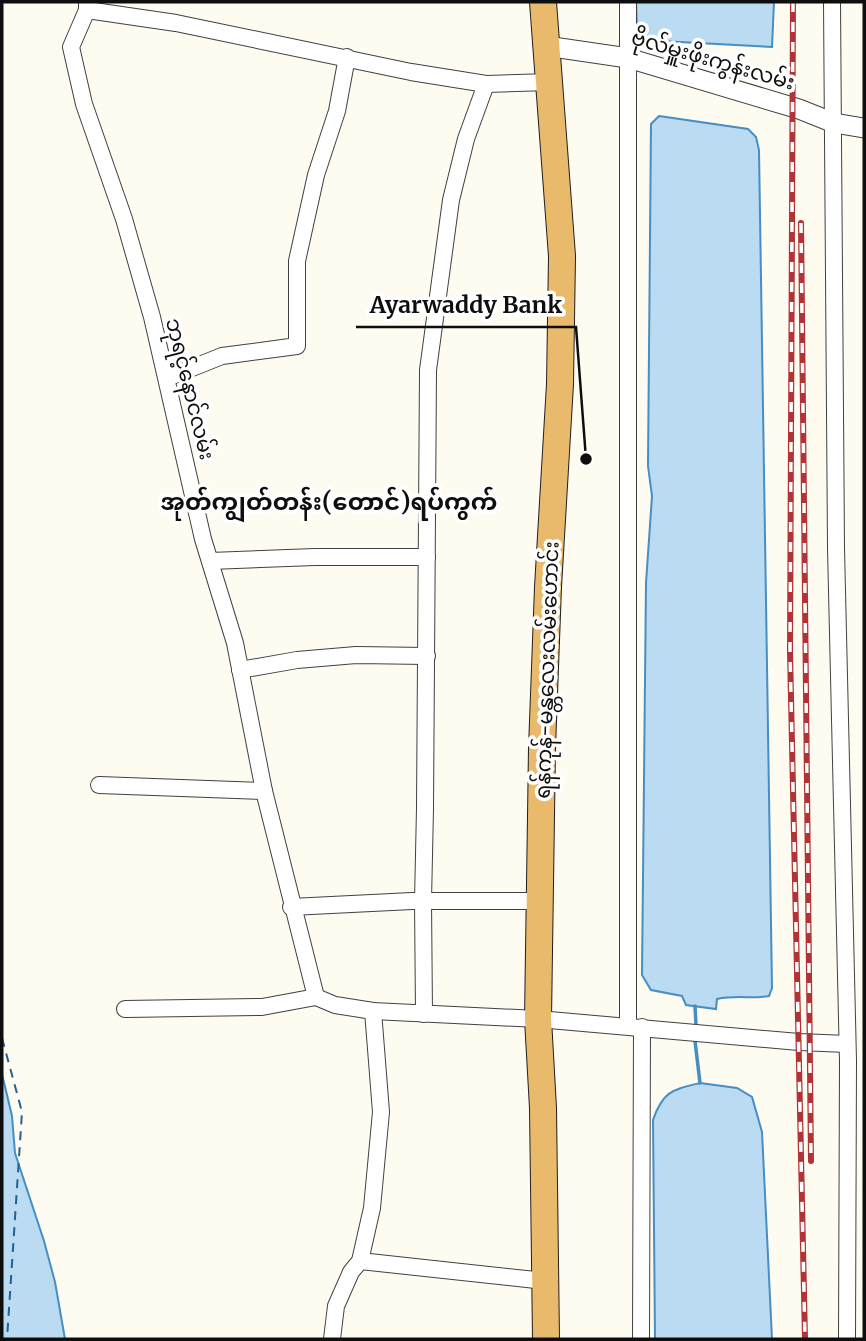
<svg xmlns="http://www.w3.org/2000/svg" width="866" height="1341" font-family="Merriweather,'Noto Sans Myanmar',serif">
  <style>
    .water { fill: #badbf1; stroke: #478ec2; stroke-width: 2 }
    .lines { fill: none; stroke-linecap: round; stroke-linejoin: round }
    .stream { stroke: #478ec2; stroke-width: 3.5 }
    .ferry { stroke: #226196; stroke-width: 2; stroke-dasharray: 9 7; stroke-linecap: butt }
    .minor-casing { stroke: #414141; stroke-width: 18 }
    .tertiary-casing { stroke: #414141; stroke-width: 21 }
    .trunk-casing { stroke: #1f1f1f; stroke-width: 28 }
    .minor { stroke: #fff; stroke-width: 16 }
    .tertiary { stroke: #fff; stroke-width: 19 }
    .trunk { stroke: #eaba6c; stroke-width: 26 }
    .rail-casing { stroke: #b33235; stroke-width: 6 }
    .rail { stroke: #fff; stroke-width: 3.5; stroke-dasharray: 10; stroke-linecap: butt }
    .labels { text-anchor: middle; stroke-width: 7; stroke-linejoin: round; paint-order: stroke }
    .street-label { font-size: 21px; fill: #0e0e0e; stroke: #fff }
    .quarter-label { font-size: 24px; font-weight: bold; fill: #0e0e0e; stroke: #fff }
    .leader { fill: none; stroke: #0e0e0e; stroke-width: 2.5 }
    .callout-dot { fill: #0e0e0e; stroke: #fff; stroke-width: 2.5 }
    .callout-label { font-size: 23px; text-anchor: middle; font-weight: bold; fill: #0e0e0e; stroke: #fff; stroke-width: 7; stroke-linejoin: round; paint-order: stroke }
  </style>
  <rect width="100%" height="100%" fill="#fefbf1"/>
  <g class="water">
    <path d="M636 2H774L772 47 642 40 637 34Z"/>
    <path d="M659 116 748 129 756 137 759 150 772 988 769 996C752 999 735 995 717 999L716 1009 686 1005 682 996 651 990 642 975 646 583 652 496 648 466 651 124Z"/>
    <path d="M2 1074 12 1116 15 1153 44 1241 55 1282 65 1339H2Z"/>
    <path d="M700 1083 737 1088 752 1097 762 1132 772 1339H655L653 1120C663 1091 672 1090 700 1083Z"/>
  </g>
  <g class="lines">
    <g class="stream">
      <path d="M695 1006 696 1025"/>
      <path d="M695 1041 700 1083"/>
    </g>
    <path class="ferry" d="M2 1038 22 1112 7 1339"/>
    <defs>
      <g id="minor">
        <path d="M87 2V10L71 47 84 104 124 219 152 317 203 539 235 643 264 791 316 997"/>
        <path d="M832 2 836 548 848 1061 847 1339"/>
        <path d="M87 10 176 23 411 72 486 84 550 82"/>
        <path d="M167 378 222 356 297 346V261L316 175 337 111 347 57"/>
        <path d="M210 561 315 557H427"/>
        <path d="M240 670 297 660 356 655 427 656"/>
        <path d="M99 785 264 791"/>
        <path d="M291 907 412 901H541"/>
        <path d="M125 1009 262 1007 316 997 335 1005 373 1011 538 1019 799 1042 847 1044"/>
        <path d="M424 1014 423 901 425 808 428 370 451 200 466 139 486 84"/>
        <path d="M628 1026V2"/>
        <path d="M360 1261 545 1281"/>
        <path d="M332 1339 336 1306 351 1272 360 1261 372 1208 381 1112 373 1011"/>
        <path d="M641 1339 642 1027"/>
      </g>
      <path id="tertiary" d="M546 46 628 58 799 109 834 123 864 128"/>
      <path id="trunk" d="M543 2 562 256 560 384 548 587 542 748 538 1019 543 1108 546 1339"/>
    </defs>
    <use href="#minor" class="minor-casing"/>
    <use href="#tertiary" class="tertiary-casing"/>
    <use href="#trunk" class="trunk-casing"/>
    <use href="#minor" class="minor"/>
    <use href="#tertiary" class="tertiary"/>
    <use href="#trunk" class="trunk"/>
    <defs>
      <g id="rail">
        <path d="M793 2 790 652 805 1339"/>
        <path d="M801 223 811 1161"/>
      </g>
    </defs>
    <use href="#rail" class="rail-casing"/>
    <use href="#rail" class="rail"/>
  </g>
  <g class="labels">
    <g class="street-label">
      <text transform="translate(713 60) rotate(16)" y="7">ဗိုလ်မှူးဖိုးကွန်းလမ်း</text>
      <text transform="translate(190 389) rotate(76)" y="7">ဘုရင့်နောင်လမ်း</text>
      <text transform="translate(547 670) rotate(-88)" y="7">ရန်ကုန်-မန္တလေးလမ်းဟောင်း</text>
    </g>
    <g class="quarter-label">
      <text x="329" y="510">အုတ်ကျွတ်တန်း(တောင်)ရပ်ကွက်</text>
    </g>
  </g>
  <path class="leader" d="M586 459L576 327H356"/>
  <circle class="callout-dot" cx="586" cy="459" r="7"/>
  <g class="callout-label">
    <text x="466" y="313">Ayarwaddy Bank</text>
  </g>
  <rect width="866" height="1341" fill="none" stroke="#0e0e0e" stroke-width="7"/>
</svg>
